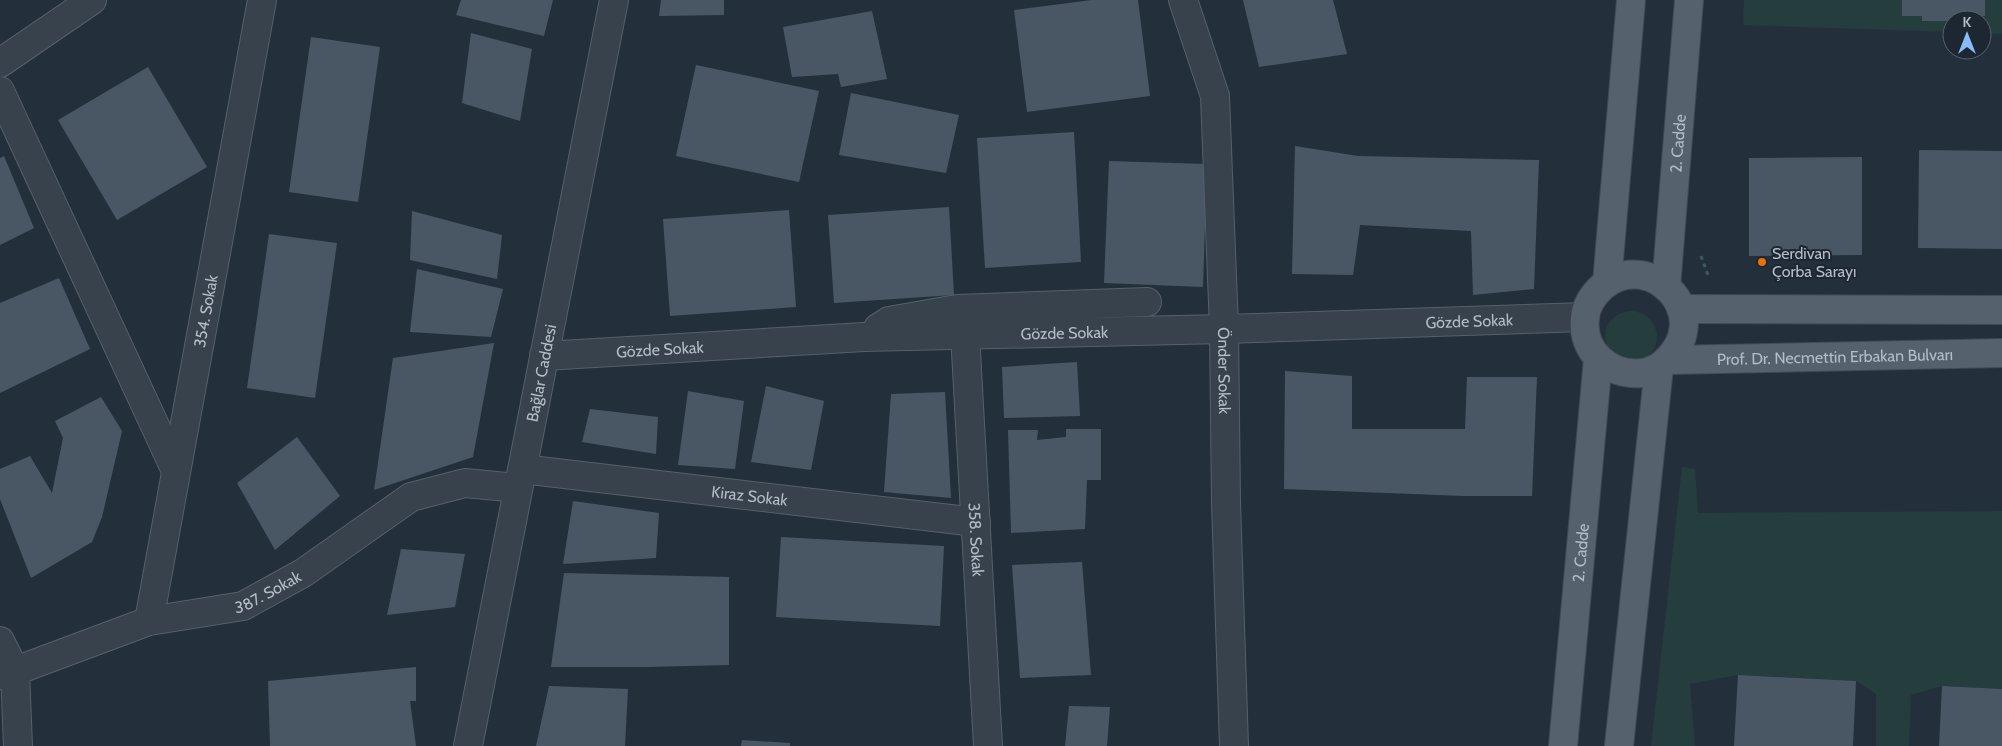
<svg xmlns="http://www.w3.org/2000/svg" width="2002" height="746" font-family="Cabin,sans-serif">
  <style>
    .green { fill: #253d3d }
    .building { fill: #495765 }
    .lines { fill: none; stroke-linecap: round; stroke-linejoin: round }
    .minor-casing { stroke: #55606a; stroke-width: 30 }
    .major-casing { stroke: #404b55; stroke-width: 30 }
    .path { stroke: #435a5a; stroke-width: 3; stroke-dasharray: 4 4; stroke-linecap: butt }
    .minor { stroke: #37424d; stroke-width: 28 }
    .major { stroke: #55616d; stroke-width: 28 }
    .food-dot { fill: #e8710a; stroke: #1c2731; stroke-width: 2 }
    .labels { text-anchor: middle; stroke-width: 4; stroke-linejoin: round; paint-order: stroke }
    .street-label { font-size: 16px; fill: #b3bdc8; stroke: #1c2731 }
    .poi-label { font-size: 16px; fill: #b3bdc8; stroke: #1c2731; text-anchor: start }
  </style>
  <rect width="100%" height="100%" fill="#23303c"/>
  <g class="green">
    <path d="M1744 0H2002V34L1982 33V20H1952V32L1743 25Z"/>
    <circle cx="1631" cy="337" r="26"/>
    <path d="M1682 467 1695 469 1698 513 2002 511V689L1942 686 1911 695 1909 746H1876V694L1856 681 1738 675 1690 684 1695 746H1651Z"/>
  </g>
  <g class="building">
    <path d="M461 0H553L544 36 456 15Z"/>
    <path d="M661 0H724V15L659 16Z"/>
    <path d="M1092 0H1138L1150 96 1027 112 1014 10Z"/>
    <path d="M1243 0H1333L1347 54 1259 67Z"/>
    <path d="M1902 0H1985V16H1954V20L1952 21H1922V16H1902Z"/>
    <path d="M872 11 887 79 841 87 838 74 792 77 783 27Z"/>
    <path d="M471 33 532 49 520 121 462 103Z"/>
    <path d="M311 37 380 47 358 202 289 192Z"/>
    <path d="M696 65 819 91 799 182 676 156Z"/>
    <path d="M148 67 207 167 117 220 58 120Z"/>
    <path d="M851 93 959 115 946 173 839 155Z"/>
    <path d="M1074 132 1081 262 985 268 977 138Z"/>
    <path d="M1295 146 1358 156 1539 160 1534 289 1473 295 1471 231 1360 225 1353 275 1292 274Z"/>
    <path d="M1919 150 2002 151V249L1918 248Z"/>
    <path d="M4 156 34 228 0 245V158Z"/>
    <path d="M1862 157V255L1749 256V158Z"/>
    <path d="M1109 161 1207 164 1203 287 1104 283Z"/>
    <path d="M949 207 954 295 834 303 828 215Z"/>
    <path d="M789 210 796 307 670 316 663 219Z"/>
    <path d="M412 211 502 235 497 279 410 260Z"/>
    <path d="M269 234 337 243 315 398 247 388Z"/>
    <path d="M417 269 503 289 491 337 410 332Z"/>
    <path d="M59 278 90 349 0 393V303Z"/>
    <path d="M494 343 473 457 374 490 393 358Z"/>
    <path d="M1077 362 1080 416 1004 418 1002 367Z"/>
    <path d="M1285 371 1352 376V429H1465L1467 377H1537L1532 496H1464L1284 489Z"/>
    <path d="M766 386 824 401 811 470 751 462Z"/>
    <path d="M688 391 744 401 735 469 678 465Z"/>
    <path d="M945 392 951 498 884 492 891 394Z"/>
    <path d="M101 397 122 431 102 517 92 542 31 578 0 499V469L30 456 52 493 63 438 55 421Z"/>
    <path d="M590 409 658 417 656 454 582 442Z"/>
    <path d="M1066 429H1101V480H1087L1085 529 1011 533 1008 430H1038L1037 440 1066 437Z"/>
    <path d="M297 437 340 496 275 550 237 483Z"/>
    <path d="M573 501 659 513 656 558 563 564Z"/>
    <path d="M781 537 944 546 940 626 776 617Z"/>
    <path d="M401 549 465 554 455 607 387 615Z"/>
    <path d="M1082 562 1091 675 1020 678 1012 565Z"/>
    <path d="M564 573 729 577V665L646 667H551Z"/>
    <path d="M416 667V701H410L416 746H270L268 681Z"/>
    <path d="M1738 675 1856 681 1853 746H1734Z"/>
    <path d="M549 686 628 689 625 746H536Z"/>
    <path d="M1942 686 2002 689V746H1939Z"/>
    <path d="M1069 706 1110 707 1107 746H1065Z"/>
    <path d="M742 740 790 743V746H741Z"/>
  </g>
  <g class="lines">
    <defs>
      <g id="minor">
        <path id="s1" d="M1183 0 1215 96 1224 329 1226 503 1234 746"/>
        <path d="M0 63 92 0"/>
        <path d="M0 91 176 471"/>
        <path d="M878 328 889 321 957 309 1147 302"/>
        <path id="s2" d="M965 334 988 746"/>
        <path id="s3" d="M544 356 864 337 1224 329 1585 317"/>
        <path id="s4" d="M522 469 976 522"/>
        <path id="s5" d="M149 621 262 0"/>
        <path d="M0 641 15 671 18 746"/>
        <path id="s6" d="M0 675 15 671 149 621 243 606 303 573 411 497 465 483 518 488"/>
        <path id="s7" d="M468 746 614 0"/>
      </g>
      <g id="major">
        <path d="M1607 283 1631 0"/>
        <path id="s8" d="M1666 287 1689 0"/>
        <path d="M1681 309 2002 310"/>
        <path id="s9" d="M1669 360 2002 353"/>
        <path id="s10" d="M1563 746 1598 359"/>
        <path d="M1619 746 1659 367C1722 319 1651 246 1603 286 1594 294 1586 305 1585 318 1581 351 1609 376 1641 373 1647 373 1653 370 1659 367"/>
      </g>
    </defs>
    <use href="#minor" class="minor-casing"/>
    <use href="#major" class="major-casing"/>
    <path class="path" d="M1701 256 1709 278"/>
    <use href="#minor" class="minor"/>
    <use href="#major" class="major"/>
  </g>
  <circle class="food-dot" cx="1762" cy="262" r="5"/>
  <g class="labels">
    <g class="street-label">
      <text dy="6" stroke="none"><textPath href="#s8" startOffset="144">2. Cadde</textPath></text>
      <text dy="6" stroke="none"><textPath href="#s5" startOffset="315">354. Sokak</textPath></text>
      <text dy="6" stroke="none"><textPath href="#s3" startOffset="926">Gözde Sokak</textPath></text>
      <text dy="6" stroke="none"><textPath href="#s3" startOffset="521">Gözde Sokak</textPath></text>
      <text dy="6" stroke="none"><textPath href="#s3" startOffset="116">Gözde Sokak</textPath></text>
      <text dy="6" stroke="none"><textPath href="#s9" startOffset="166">Prof. Dr. Necmettin Erbakan Bulvarı</textPath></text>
      <text dy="6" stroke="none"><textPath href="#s1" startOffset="376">Önder Sokak</textPath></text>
      <text dy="6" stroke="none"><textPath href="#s7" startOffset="380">Bağlar Caddesi</textPath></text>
      <text dy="6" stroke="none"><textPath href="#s4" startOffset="229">Kiraz Sokak</textPath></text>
      <text dy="6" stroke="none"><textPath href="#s2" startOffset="206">358. Sokak</textPath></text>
      <text dy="6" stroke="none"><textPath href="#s10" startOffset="194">2. Cadde</textPath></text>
      <text dy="6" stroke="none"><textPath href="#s6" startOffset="282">387. Sokak</textPath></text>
    </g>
    <g class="poi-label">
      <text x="1772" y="259">Serdivan<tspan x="1772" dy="18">Çorba Sarayı</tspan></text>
    </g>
  </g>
  <g transform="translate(1967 35)"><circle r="24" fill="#1c2731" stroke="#58636d"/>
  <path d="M0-4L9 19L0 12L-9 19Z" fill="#88bcf8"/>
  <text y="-8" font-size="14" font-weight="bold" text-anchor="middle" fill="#b3bdc8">K</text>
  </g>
</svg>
